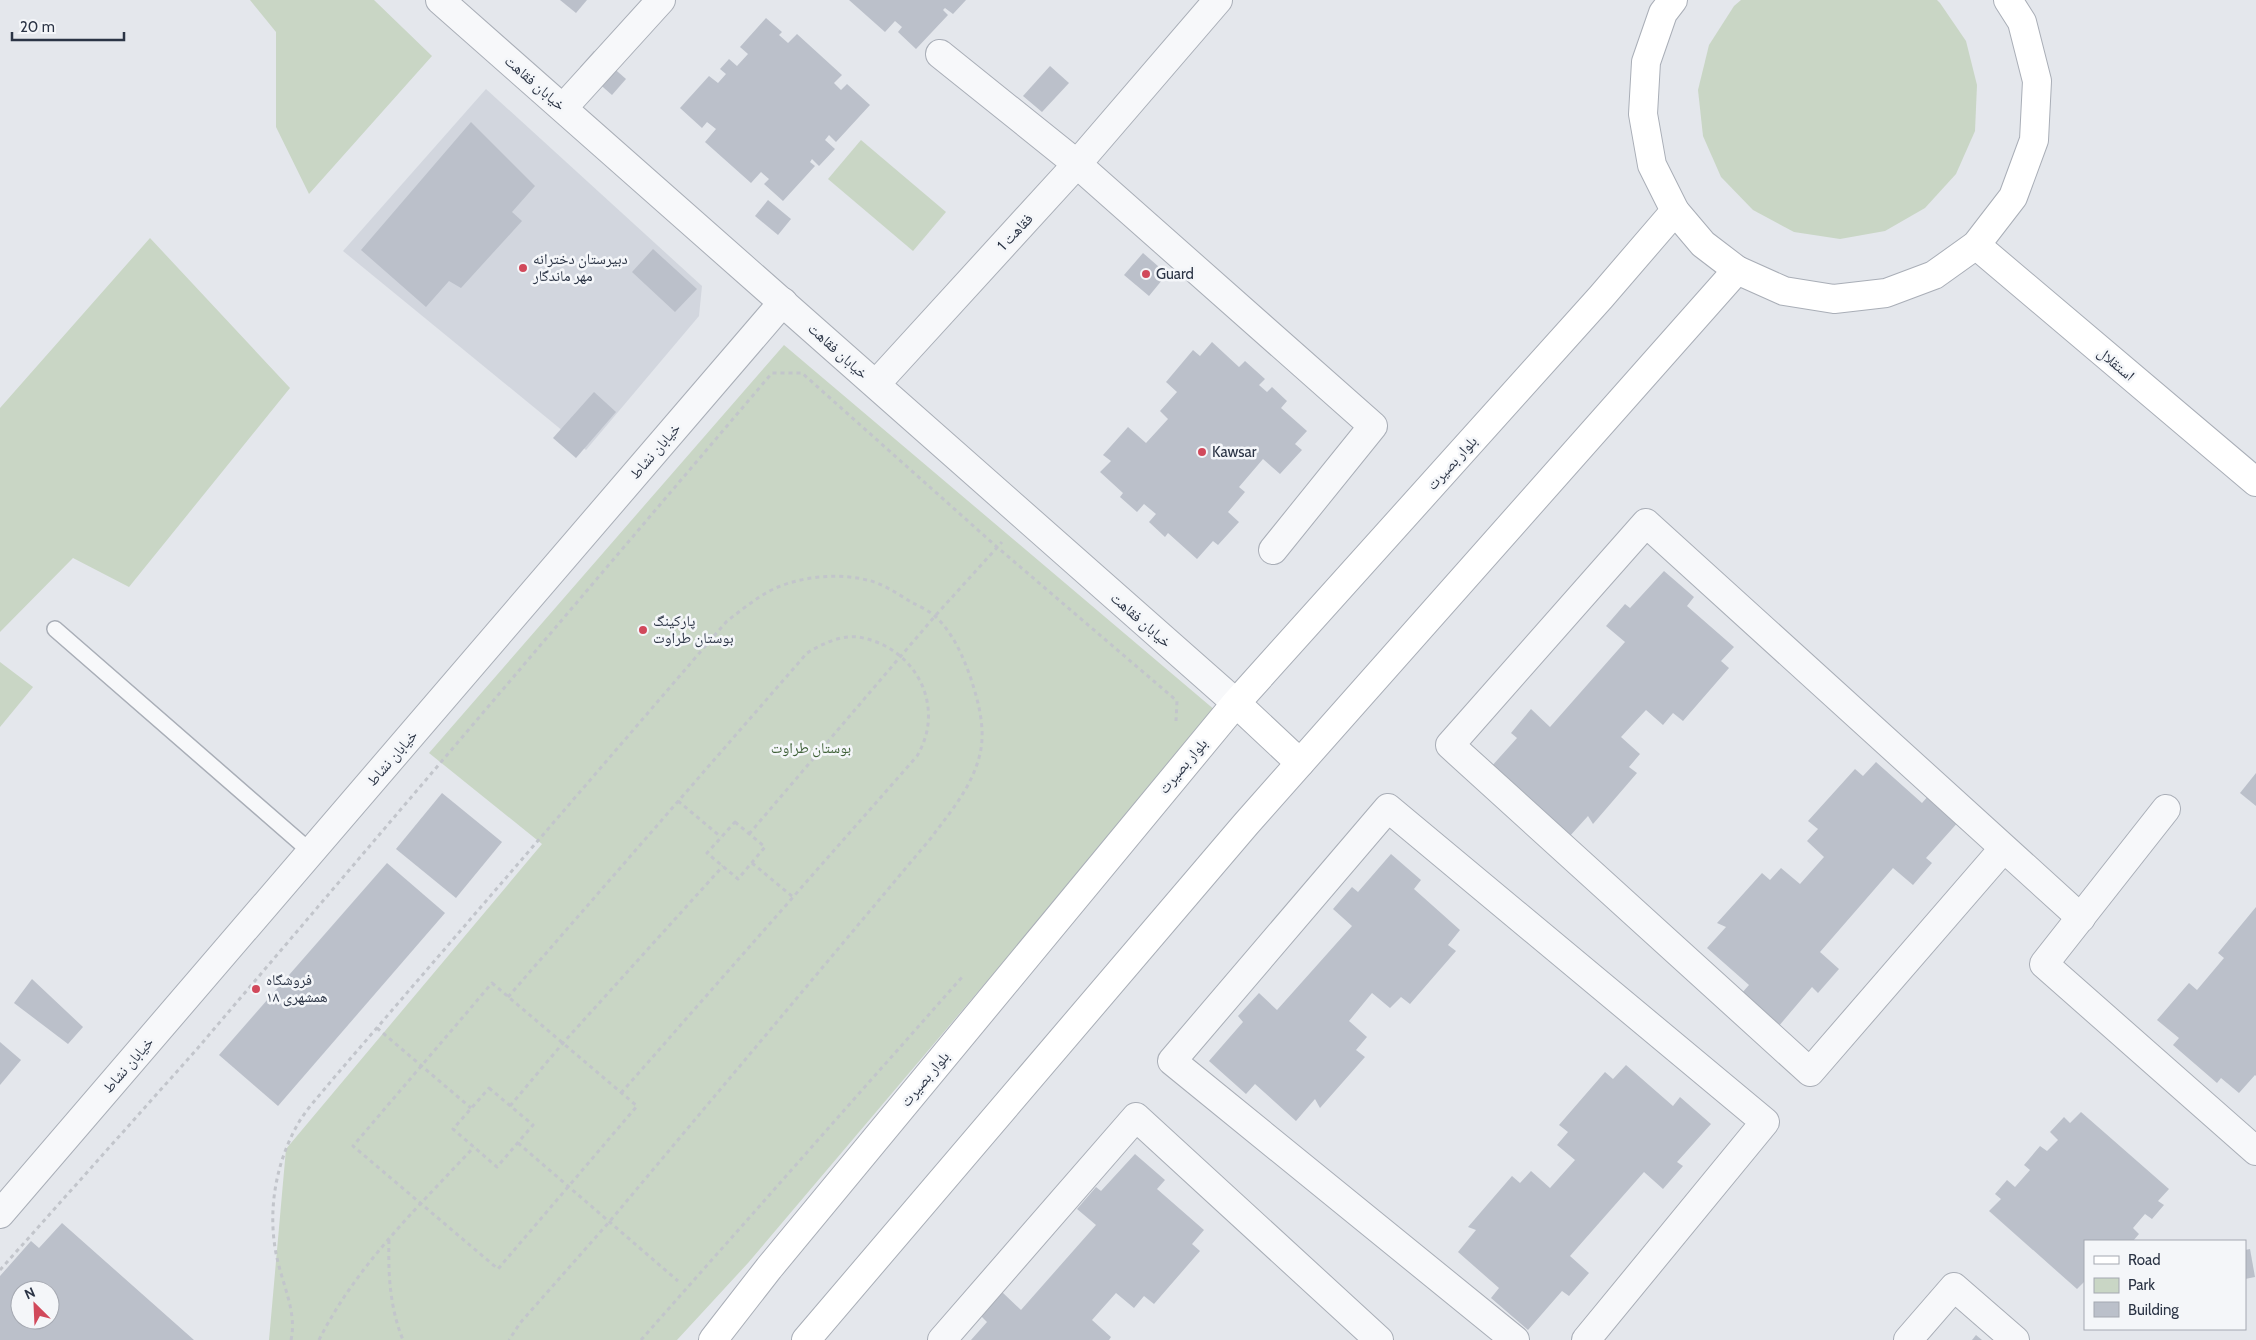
<svg xmlns="http://www.w3.org/2000/svg" width="2256" height="1340" font-family="Cabin,'Noto Naskh Arabic',sans-serif">
  <style>
    .built { fill: #d2d6de }
    .green { fill: #c9d6c5 }
    .building { fill: #bbc0ca; fill-rule: evenodd }
    .lines { fill: none; stroke-linecap: round; stroke-linejoin: round }
    .service-casing { stroke: #a9aeb7; stroke-width: 18 }
    .minor-casing { stroke: #a9aeb7; stroke-width: 30 }
    .tertiary-casing { stroke: #a9aeb7; stroke-width: 30 }
    .secondary-casing { stroke: #a9aeb7; stroke-width: 30 }
    .path { stroke: #c2c5cb; stroke-width: 3; stroke-dasharray: 4 4; stroke-linecap: butt }
    .service { stroke: #f7f8fa; stroke-width: 15 }
    .minor { stroke: #f7f8fa; stroke-width: 28 }
    .tertiary { stroke: #f7f8fa; stroke-width: 28 }
    .secondary { stroke: #fff; stroke-width: 28 }
    .poi-dot { fill: #d1495b; stroke: #f4f6f9; stroke-width: 2 }
    .labels { text-anchor: middle; stroke-width: 5; stroke-linejoin: round; paint-order: stroke }
    .street-label { font-size: 15px; fill: #2b3445; stroke: #f4f6f9 }
    .poi-label { font-size: 15px; fill: #2b3445; stroke: #f4f6f9; text-anchor: start }
    .park-label { font-size: 15px; fill: #3f6138; stroke: #f4f6f9 }
  </style>
  <rect width="100%" height="100%" fill="#e4e7ec"/>
  <path class="built" d="M486 89 702 286 699 316 586 450 343 251Z"/>
  <g class="green">
    <path d="M250 0H374L432 56 309 194 276 127V32Z"/>
    <path d="M1741 0H1937L1940 3 1966 41 1977 85 1975 131 1956 174 1925 208 1885 231 1840 239 1794 232 1753 210 1721 177 1703 136 1698 90 1709 45 1734 6Z"/>
    <path d="M861 140 946 212 913 251 828 179Z"/>
    <path d="M150 238 290 388 129 587 73 558 0 632V408Z"/>
    <path d="M784 345 1216 711 748 1263 677 1340H269L286 1149 542 844 429 753Z"/>
    <path d="M0 662 33 687 0 727Z"/>
  </g>
  <g class="building">
    <path d="M560 0H587L576 13Z"/>
    <path d="M849 0H966L953 14 945 8 943 10 948 15 916 49 898 32 902 27 895 21 885 32Z"/>
    <path d="M766 18 782 32 779 35 788 43 797 34 842 75 834 83 841 90 847 84 870 105 836 142 829 135 825 140 835 149 819 166 812 159 810 162 815 166 783 201 764 184 769 179 761 172 751 183 705 142 716 129 707 122 702 128 680 108 709 76 718 83 726 74 720 69 729 59 737 66 748 54 740 47Z"/>
    <path d="M594 51 626 79 612 95 580 67Z"/>
    <path d="M1050 66 1069 83 1042 112 1023 96Z"/>
    <path d="M471 122 535 186 512 212 522 221 461 288 449 281 426 307 361 250Z"/>
    <path d="M768 200 791 219 778 235 755 216Z"/>
    <path d="M653 249 697 289 675 312 632 272Z"/>
    <path d="M1143 253 1167 274 1149 296 1124 275Z"/>
    <path d="M1212 342 1239 367 1245 361 1265 379 1259 385 1267 392 1272 387 1287 401 1281 408 1307 431 1295 444 1302 450 1280 474 1263 459 1239 487 1245 492 1228 512 1239 522 1218 545 1213 541 1197 559 1168 533 1165 537 1149 522 1156 514 1144 504 1137 512 1120 497 1123 493 1100 472 1111 461 1103 455 1128 427 1146 443 1168 419 1160 411 1177 392 1166 382 1193 350 1200 356Z"/>
    <path d="M594 392 616 412 576 458 553 438Z"/>
    <path d="M1664 571 1694 597 1687 606 1734 647 1721 661 1729 668 1683 721 1673 713 1663 725 1646 710 1621 737 1640 754 1629 767 1637 773 1593 824 1588 816 1569 837 1482 777 1517 738 1511 733 1531 709 1550 727 1625 642 1606 626 1625 604 1630 608Z"/>
    <path d="M1876 762 1922 803 1930 794 1960 820 1926 858 1932 863 1913 885 1893 868 1820 952 1839 969 1818 993 1812 987 1778 1027 1741 994 1749 985 1707 948 1726 927 1717 923 1762 873 1770 880 1781 868 1800 884 1824 857 1807 841 1818 829 1808 821 1855 769 1863 776Z"/>
    <path d="M2256 773V806L2240 793Z"/>
    <path d="M442 793 502 842 456 898 396 849Z"/>
    <path d="M1391 854 1421 880 1414 889 1460 930 1448 945 1456 951 1410 1004 1401 997 1390 1008 1372 993 1349 1021 1367 1037 1356 1050 1365 1057 1320 1108 1315 1099 1296 1121 1255 1084 1246 1094 1209 1061 1243 1022 1238 1016 1259 993 1277 1010 1352 926 1333 909 1352 887 1358 892Z"/>
    <path d="M387 863 445 913 278 1106 219 1055Z"/>
    <path d="M2256 907V1076L2255 1075 2239 1093 2221 1078 2217 1083 2173 1045 2179 1038 2157 1020 2189 983 2197 990 2224 958 2218 953Z"/>
    <path d="M32 979 83 1027 68 1044 14 1003Z"/>
    <path d="M0 1042 21 1060 0 1085Z"/>
    <path d="M1626 1065 1673 1106 1680 1097 1711 1124 1677 1162 1683 1166 1663 1189 1644 1172 1570 1256 1589 1273 1569 1296 1562 1291 1528 1330 1491 1298 1499 1288 1458 1252 1476 1230 1468 1227 1512 1176 1520 1183 1531 1171 1550 1188 1575 1160 1557 1145 1568 1132 1559 1125 1605 1072 1613 1079Z"/>
    <path d="M2081 1112 2169 1189 2158 1201 2164 1205 2152 1219 2145 1214 2133 1228 2139 1234 2133 1241H2085V1281L2077 1289 1989 1211 2001 1199 1995 1194 2007 1180 2015 1187 2030 1170 2024 1165 2040 1146 2047 1151 2058 1140 2050 1132 2064 1117 2070 1123Z"/>
    <path d="M1135 1154 1165 1180 1157 1189 1204 1230 1192 1244 1200 1251 1154 1304 1144 1296 1134 1308 1116 1293 1092 1320 1111 1337 1109 1340H971L987 1322 981 1316 1002 1292 1021 1310 1096 1225 1077 1209 1096 1187 1101 1191Z"/>
    <path d="M62 1223 194 1340H0V1276L31 1241 39 1248ZM20 1290H50V1320H20Z"/>
    <path d="M2250 1249 2255 1277 2245 1279V1250Z"/>
    <path d="M1976 1335 1982 1340H1972Z"/>
  </g>
  <g class="lines">
    <defs>
      <path id="service" d="M55 629 311 852"/>
      <g id="minor">
        <path d="M940 54 1077 164 1218 0"/>
        <path d="M563 108 661 0"/>
        <path d="M876 384 1077 164 1373 426 1273 550"/>
        <path d="M2166 809 2044 964 2256 1151"/>
        <path d="M2004 848 1810 1072 1450 745 1646 523 2081 918"/>
        <path d="M942 1340 1136 1117 1379 1340"/>
        <path d="M1515 1340 1172 1061 1388 808 1765 1122 1586 1340"/>
        <path d="M1908 1340 1954 1287 2015 1340"/>
      </g>
      <g id="tertiary">
        <path d="M440 0 1236 703"/>
        <path d="M0 1214 783 302"/>
      </g>
      <g id="secondary">
        <path d="M1673 0 1663 13 1646 62 1643 114 1652 165 1675 211 1703 244 1737 270 1784 291 1834 299 1886 293 1934 275 1976 245 2013 197 2034 140 2037 81 2022 22 2008 0"/>
        <path d="M1976 245 2256 482"/>
        <path d="M1236 703 1300 763"/>
        <path d="M713 1340 769 1268 1236 703 1601 297 1675 211"/>
        <path d="M806 1340 1246 824 1737 270"/>
      </g>
    </defs>
    <use href="#service" class="service-casing"/>
    <use href="#minor" class="minor-casing"/>
    <use href="#tertiary" class="tertiary-casing"/>
    <use href="#secondary" class="secondary-casing"/>
    <g class="path">
      <path d="M678 801 721 837"/>
      <path d="M735 822 765 847 738 879 707 853Z"/>
      <path d="M749 834 935 616 1002 542"/>
      <path d="M752 863 793 897"/>
      <path d="M492 983 637 1106 498 1269 353 1146Z"/>
      <path d="M508 997 807 653C822 644 840 635 858 637 915 646 947 706 917 756L621 1093"/>
      <path d="M377 1028 471 1108"/>
      <path d="M489 1088 533 1125 497 1167 453 1129Z"/>
      <path d="M510 1106 563 1043 723 866"/>
      <path d="M518 1143 678 1281"/>
      <path d="M389 1240C388 1275 390 1308 403 1340"/>
      <path d="M0 1270 197 1049 772 373H802L997 547 1177 701 1176 721"/>
      <path d="M291 1340C297 1312 283 1286 277 1258 267 1213 275 1163 299 1122 308 1107 321 1094 332 1080L727 621C743 609 759 595 778 587 805 576 839 573 867 580 882 583 898 594 911 602 919 606 930 611 937 618 953 634 962 654 970 676 978 700 986 728 980 754 972 787 951 811 931 838L610 1221 520 1323 509 1340"/>
      <path d="M319 1340C356 1266 418 1207 474 1147"/>
      <path d="M641 1340 963 976"/>
    </g>
    <use href="#service" class="service"/>
    <use href="#minor" class="minor"/>
    <use href="#tertiary" class="tertiary"/>
    <use href="#secondary" class="secondary"/>
  </g>
  <g class="poi-dot">
    <circle cx="523" cy="268" r="5"/>
    <circle cx="1146" cy="274" r="5"/>
    <circle cx="1202" cy="452" r="5"/>
    <circle cx="643" cy="630" r="5"/>
    <circle cx="256" cy="989" r="5"/>
  </g>
  <g class="labels">
    <g class="street-label">
      <text transform="translate(535 83) rotate(41)" y="5">خیابان فقاهت</text>
      <text transform="translate(1015 232) rotate(-47)" y="5">فقاهت 1</text>
      <text transform="translate(838 351) rotate(42)" y="5">خیابان فقاهت</text>
      <text transform="translate(2116 364) rotate(40)" y="5">استقلال</text>
      <text transform="translate(655 451) rotate(-49)" y="5">خیابان نشاط</text>
      <text transform="translate(1452 463) rotate(-48)" y="5">بلوار بصیرت</text>
      <text transform="translate(1141 620) rotate(41)" y="5">خیابان فقاهت</text>
      <text transform="translate(392 758) rotate(-49)" y="5">خیابان نشاط</text>
      <text transform="translate(1183 766) rotate(-50)" y="5">بلوار بصیرت</text>
      <text transform="translate(128 1065) rotate(-49)" y="5">خیابان نشاط</text>
      <text transform="translate(925 1079) rotate(-50)" y="5">بلوار بصیرت</text>
    </g>
    <g class="poi-label">
      <text x="533" y="264">دبیرستان دخترانه<tspan x="533" dy="17">مهر ماندگار</tspan></text>
      <text x="1156" y="279">Guard</text>
      <text x="1212" y="457">Kawsar</text>
      <text x="653" y="626">پارکینگ<tspan x="653" dy="17">بوستان طراوت</tspan></text>
      <text x="266" y="985">فروشگاه<tspan x="266" dy="17">همشهری ۱۸</tspan></text>
    </g>
    <g class="park-label">
      <text x="811" y="753">بوستان طراوت</text>
    </g>
  </g>
  <rect x="2084" y="1240" width="162" height="90" fill="#f4f6f9" stroke="#a4a8b1"/>
  <rect x="2094" y="1256" width="25" height="8" fill="#ffffff" stroke="#a4a8b1"/>
  <text x="2128" y="1265" font-size="15" fill="#2b3445">Road</text>
  <rect x="2094" y="1278" width="25" height="15" fill="#c9d6c5" stroke="#a4a8b1"/>
  <text x="2128" y="1290" font-size="15" fill="#2b3445">Park</text>
  <rect x="2094" y="1302" width="25" height="15" fill="#bbc0ca" stroke="#a4a8b1"/>
  <text x="2128" y="1315" font-size="15" fill="#2b3445">Building</text>
  <g transform="translate(35 1305) rotate(336)"><circle r="24" fill="#f4f6f9" stroke="#a4a8b1"/>
  <path d="M0-4L9 19L0 12L-9 19Z" fill="#d1495b"/>
  <text y="-8" font-size="14" font-weight="bold" text-anchor="middle" fill="#2b3445">N</text>
  </g>
  <path d="M12 32v8h112v-8" fill="none" stroke="#2b3445" stroke-width="2.5"/>
  <text x="20" y="32" font-size="15" fill="#2b3445" stroke="#f4f6f9" stroke-width="4" paint-order="stroke">20 m</text>
</svg>
